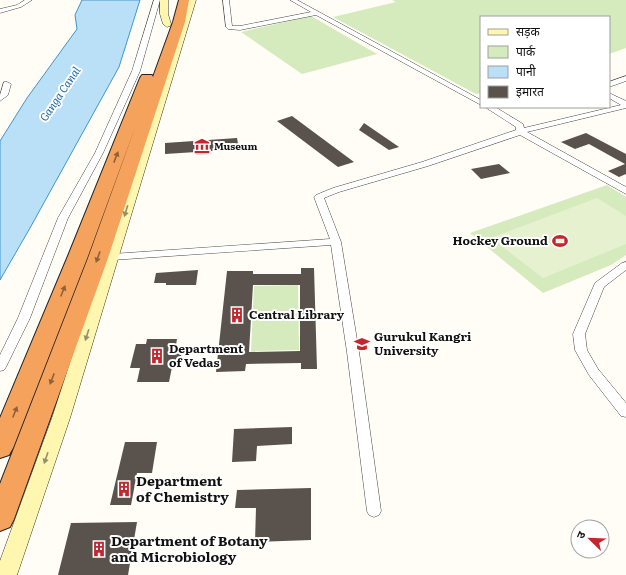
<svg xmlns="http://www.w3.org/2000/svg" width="626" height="575" font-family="Literata,'Noto Sans Devanagari',serif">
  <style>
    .green { fill: #d5ebbd }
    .pitch { fill: #e6f2cf }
    .water { fill: #b9e0f7; stroke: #3f96cf }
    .building { fill: #5a524d; fill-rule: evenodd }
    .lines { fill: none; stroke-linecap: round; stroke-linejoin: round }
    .street-casing { stroke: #444; stroke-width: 1 }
    .secondary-casing { stroke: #333; stroke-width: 1 }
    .highway-casing { stroke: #222; stroke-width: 2 }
    .street { fill: #fff; fill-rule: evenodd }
    .secondary { fill: #fff6b0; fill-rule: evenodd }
    .highway { fill: #f5a25d; fill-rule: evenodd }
    .oneway { fill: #8e613b }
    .oneway2 { fill: #948f68 }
    .labels { text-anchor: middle; stroke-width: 4; stroke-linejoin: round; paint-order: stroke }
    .far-poi-label { font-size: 10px; font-weight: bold; fill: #111; stroke: #fff; text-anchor: start }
    .far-water-label { font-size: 11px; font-style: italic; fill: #1768a6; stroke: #fff }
    .poi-label { font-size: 12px; font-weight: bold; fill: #111; stroke: #fff; text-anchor: start }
    .near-poi-label { font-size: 14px; font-weight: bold; fill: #111; stroke: #fff; text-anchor: start }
  </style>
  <rect width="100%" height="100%" fill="#fffdf5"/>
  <g class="green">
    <path d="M392 0H626V48L609 54V17H481V93L476 94 333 17 396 2Z"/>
    <path d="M311 16 377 54 302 74 241 32Z"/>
    <path d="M607 185 626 197V255L611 265 543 293 470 233Z"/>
    <path d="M298 285 299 350 251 351 254 286Z"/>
  </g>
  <path class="pitch" d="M597 198 626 216V244L543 278 491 238Z"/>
  <path class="water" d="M82 0H140L119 67 30 228 0 280V141L27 98 77 29 75 15Z"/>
  <g class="building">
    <path d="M292 116 354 162 338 167 277 121Z"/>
    <path d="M364 123 399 147 389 150 359 130Z"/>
    <path d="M586 133 626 154V174L619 177 608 171 625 164 589 144 575 149 561 142Z"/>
    <path d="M237 138 239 149 211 151V154L196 155V152L165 154V143Z"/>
    <path d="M499 164 510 173 481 179 471 169Z"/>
    <path d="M301 268H314L317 369H301V363L246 364 245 371 216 372 227 271H253V274H301ZM253 285H300V351L249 352Z"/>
    <path d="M198 270 196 285H166V283H154L156 273Z"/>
    <path d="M147 339H177L175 351H182L180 362H173L169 382H137L140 368H130L136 344H146Z"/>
    <path d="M292 427V444L257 446 256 461 232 462 234 429Z"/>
    <path d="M125 442H157L152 473H137L131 505H110Z"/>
    <path d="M311 488V540L255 542 256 508H235L237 490Z"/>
    <path d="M137 522 128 575H58L71 523Z"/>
  </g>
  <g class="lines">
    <defs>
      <g id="street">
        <path d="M25 0H32L21 7 0 13V9L17 5Z"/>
        <path d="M154 0H160L140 71 103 153 68 218 30 318 6 367 4 370 0 371V355L18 318 58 218 95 153 132 71Z"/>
        <path d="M223 0H229L232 26H240L311 12 290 0H297L481 100V105L316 15 240 30 228 29 226 27Z"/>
        <path d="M626 76V81L609 87V82Z"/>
        <path d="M4 82H7L11 84 8 95 0 101V95Z"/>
        <path d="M609 93 626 101V108L527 132 626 187V194L520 135 428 166 339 192 324 198 341 242 359 352 381 511 379 515 374 517 369 515 367 511 347 352 331 245 112 260 107 257 112 254 330 239 314 197 316 195 333 188 422 162 516 130V127L485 107H495L523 124 524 128 621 105 609 98Z"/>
        <path d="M626 262V270L604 287 585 334 587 350 598 369 626 403V417L621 416 589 375 575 350 573 334 595 283 622 263Z"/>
      </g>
      <g id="secondary">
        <path d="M160 0H168V14L171 24 170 26 167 27 163 24 160 14Z"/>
        <path d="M188 0H196L70 418 17 575H0V561L52 418Z"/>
      </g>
      <path id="highway" d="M179 0H189L185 22 108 258 14 519 10 527 0 531V484L88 258 136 125 88 256 13 448 9 455 0 458V418L68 256 140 78 142 75H152L153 77 173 22Z"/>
    </defs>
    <use href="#street" class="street-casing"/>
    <use href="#secondary" class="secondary-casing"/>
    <use href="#highway" class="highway-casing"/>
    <use href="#street" class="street"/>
    <use href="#secondary" class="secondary"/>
    <use href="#highway" class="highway"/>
  </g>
  <defs><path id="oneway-solid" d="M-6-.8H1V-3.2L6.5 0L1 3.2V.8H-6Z"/></defs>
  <g class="oneway">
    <use href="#oneway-solid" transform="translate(116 157) rotate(-69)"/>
    <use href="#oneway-solid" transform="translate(98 257) rotate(110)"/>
    <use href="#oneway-solid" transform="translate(63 291) rotate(-68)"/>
    <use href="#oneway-solid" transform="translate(52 379) rotate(111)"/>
    <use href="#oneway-solid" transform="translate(15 412) rotate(-68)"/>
  </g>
  <g class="oneway2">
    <use href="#oneway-solid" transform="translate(126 211) rotate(107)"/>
    <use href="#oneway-solid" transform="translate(87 335) rotate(108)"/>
    <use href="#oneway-solid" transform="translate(46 458) rotate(109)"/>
  </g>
  <defs>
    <symbol id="museum-bare" viewBox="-9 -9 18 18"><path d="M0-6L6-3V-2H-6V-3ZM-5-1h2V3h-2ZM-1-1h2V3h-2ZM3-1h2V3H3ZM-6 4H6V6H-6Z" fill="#c4262e" stroke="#fff" stroke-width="2.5" paint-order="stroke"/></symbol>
    <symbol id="stadium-bare" viewBox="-9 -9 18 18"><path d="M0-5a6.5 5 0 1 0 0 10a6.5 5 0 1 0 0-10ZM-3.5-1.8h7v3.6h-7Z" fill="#c4262e" stroke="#fff" stroke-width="2.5" paint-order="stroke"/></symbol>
    <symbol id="building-bare" viewBox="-9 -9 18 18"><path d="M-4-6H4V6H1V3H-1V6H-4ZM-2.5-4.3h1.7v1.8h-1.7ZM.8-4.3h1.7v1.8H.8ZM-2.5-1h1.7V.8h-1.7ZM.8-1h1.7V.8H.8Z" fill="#c4262e" stroke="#fff" stroke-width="2.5" paint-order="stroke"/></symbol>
    <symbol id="university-bare" viewBox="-9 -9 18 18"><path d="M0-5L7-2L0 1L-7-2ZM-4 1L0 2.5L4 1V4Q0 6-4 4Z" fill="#c4262e" stroke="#fff" stroke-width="2.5" paint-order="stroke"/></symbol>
  </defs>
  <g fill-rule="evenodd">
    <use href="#museum-bare" x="191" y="135" width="22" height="22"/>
    <use href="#stadium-bare" x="549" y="230" width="22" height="22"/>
    <use href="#building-bare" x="226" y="304" width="22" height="22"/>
    <use href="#university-bare" x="351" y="333" width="22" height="22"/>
    <use href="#building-bare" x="146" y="345" width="22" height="22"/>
    <use href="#building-bare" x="113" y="478" width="22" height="22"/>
    <use href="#building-bare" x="88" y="538" width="22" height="22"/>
  </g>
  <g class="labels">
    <g class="far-poi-label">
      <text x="214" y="150">Museum</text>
    </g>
    <g class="far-water-label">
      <text transform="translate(60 94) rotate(-56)" y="4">Ganga Canal</text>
    </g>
    <g class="poi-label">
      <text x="548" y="245" text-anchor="end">Hockey Ground</text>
      <text x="249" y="319">Central Library</text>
      <text x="374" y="341">Gurukul Kangri<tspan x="374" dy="14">University</tspan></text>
      <text x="169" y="353">Department<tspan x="169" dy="14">of Vedas</tspan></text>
    </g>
    <g class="near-poi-label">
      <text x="136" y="486">Department<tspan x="136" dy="16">of Chemistry</tspan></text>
      <text x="111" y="546">Department of Botany<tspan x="111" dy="16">and Microbiology</tspan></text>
    </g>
  </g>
  <rect x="480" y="16" width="130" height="92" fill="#ffffff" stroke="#a0a0a0"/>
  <rect x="488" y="29" width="20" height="6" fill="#fff6b0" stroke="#a0a0a0"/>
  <text x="516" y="36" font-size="12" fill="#111111">सड़क</text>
  <rect x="488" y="46" width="20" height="12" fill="#d5ebbd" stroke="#a0a0a0"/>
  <text x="516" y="56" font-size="12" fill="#111111">पार्क</text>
  <rect x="488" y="66" width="20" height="12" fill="#b9e0f7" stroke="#a0a0a0"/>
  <text x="516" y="76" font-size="12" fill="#111111">पानी</text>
  <rect x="488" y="86" width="20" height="12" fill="#5a524d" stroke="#a0a0a0"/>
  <text x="516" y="96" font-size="12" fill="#111111">इमारत</text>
  <g transform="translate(590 539) rotate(293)"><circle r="19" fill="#ffffff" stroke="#a0a0a0"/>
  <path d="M0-3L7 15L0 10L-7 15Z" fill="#c4262e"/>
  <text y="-6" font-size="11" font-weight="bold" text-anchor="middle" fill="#111111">उ</text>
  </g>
</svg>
